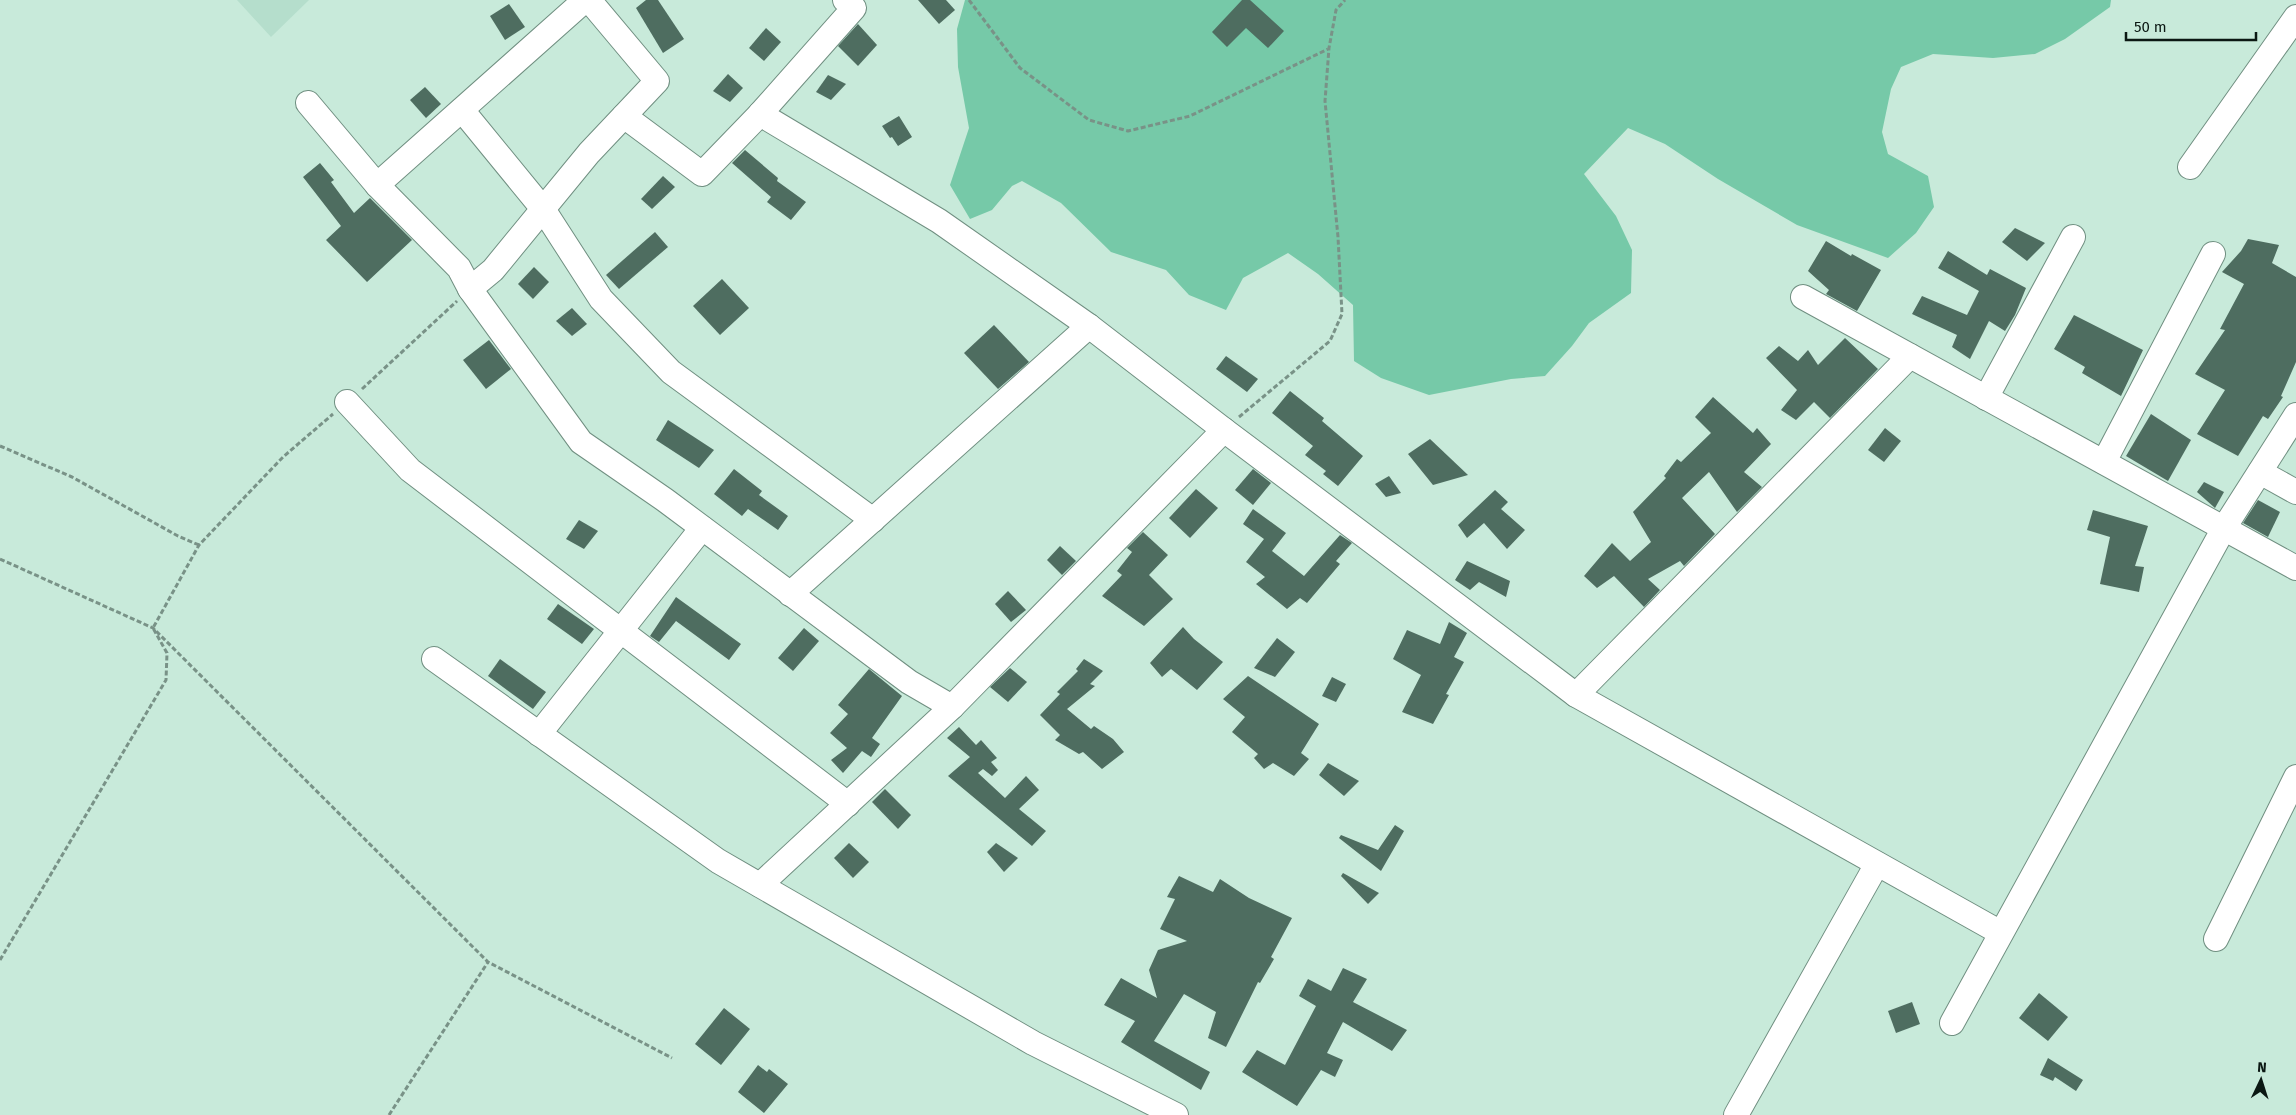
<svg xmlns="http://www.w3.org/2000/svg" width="2296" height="1115" font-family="'Fira Sans',sans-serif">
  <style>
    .built { fill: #b5decc }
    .green { fill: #76c9a8 }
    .building { fill: #4e6d60 }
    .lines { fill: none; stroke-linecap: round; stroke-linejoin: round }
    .minor-casing { stroke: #708f81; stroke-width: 26 }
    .path { stroke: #799287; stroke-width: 3; stroke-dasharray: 5 2.5; stroke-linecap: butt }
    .minor { stroke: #fff; stroke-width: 24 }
  </style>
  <rect width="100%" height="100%" fill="#c8eada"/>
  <path class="built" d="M237 0H309L271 37Z"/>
  <path class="green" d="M965 0H2111L2110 7 2065 39 2035 54 1993 58 1933 54 1901 67 1891 89 1882 132 1888 154 1928 176 1934 207 1916 233 1888 258 1797 225 1718 179 1665 144 1628 128 1584 174 1616 216 1632 250 1631 293 1589 323 1572 346 1545 376 1511 379 1429 395 1381 378 1354 361 1353 305 1318 274 1288 253 1243 278 1226 310 1189 295 1166 270 1111 252 1061 203 1022 181 1012 186 992 210 970 219 950 185 969 128 958 67 957 29Z"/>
  <g class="building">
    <path d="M646 0H658L684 39 663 53 636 8Z"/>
    <path d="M918 0H946L955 10 939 24Z"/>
    <path d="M1242 0H1250L1284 31 1268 48 1246 28 1227 47 1212 32Z"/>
    <path d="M509 4 525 27 505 40 490 16Z"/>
    <path d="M858 24 877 45 858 66 838 46Z"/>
    <path d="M766 28 781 42 764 61 749 48Z"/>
    <path d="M728 74 743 88 730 102 713 91Z"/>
    <path d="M828 75 846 84 831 100 816 92Z"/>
    <path d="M425 87 441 104 426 118 410 100Z"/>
    <path d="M899 116 912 137 898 146 892 137 890 138 882 126Z"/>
    <path d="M745 150 778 178 777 181 806 202 791 220 767 202 771 197 732 163Z"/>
    <path d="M320 163 334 180 331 182 354 213 370 198 412 240 367 282 326 240 341 226 303 177Z"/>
    <path d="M663 176 675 187 652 209 641 199Z"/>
    <path d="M2015 228 2045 243 2027 261 2002 242Z"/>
    <path d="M655 232 668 247 619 289 606 275Z"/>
    <path d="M2248 239 2279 245 2272 263 2296 277V362L2281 396 2283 397 2268 419 2263 416 2238 456 2197 434 2225 390 2195 374 2225 330 2220 329 2244 284 2222 272 2241 251Z"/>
    <path d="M1826 241 1851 256 1852 254 1881 270 1857 311 1826 294 1829 290 1808 271Z"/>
    <path d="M1948 251 1987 275 1990 269 2026 288 2015 315 2005 331 1989 321 1970 359 1952 347 1957 335 1912 314 1922 296 1967 315 1979 291 1938 268Z"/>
    <path d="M534 267 549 282 533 299 518 284Z"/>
    <path d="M722 279 749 308 720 335 693 306Z"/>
    <path d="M572 308 587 324 572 336 556 321Z"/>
    <path d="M2074 315 2143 350 2121 396 2082 373 2085 367 2054 349Z"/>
    <path d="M994 325 1029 362 998 389 964 353Z"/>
    <path d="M1845 338 1878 369 1830 418 1814 402 1796 420 1781 410 1797 390 1766 358 1779 346 1798 361 1808 350 1818 365Z"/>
    <path d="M489 340 511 369 486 389 463 360Z"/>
    <path d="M1226 356 1258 379 1247 392 1216 369Z"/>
    <path d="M1290 391 1324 418 1322 421 1363 456 1338 486 1323 474 1326 471 1305 455 1313 446 1272 413Z"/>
    <path d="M1713 397 1753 433 1757 428 1771 444 1744 472 1762 487 1737 512 1709 472 1682 498 1715 534 1684 566 1680 561 1648 579 1660 590 1644 607 1614 576 1597 588 1584 576 1612 543 1630 561 1651 542 1633 512 1666 478 1664 476 1677 459 1681 462 1711 433 1695 417Z"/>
    <path d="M2151 414 2191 440 2168 481 2126 456Z"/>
    <path d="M668 420 714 450 699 468 656 440Z"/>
    <path d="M1885 428 1901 441 1884 462 1868 450Z"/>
    <path d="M1430 439 1468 475 1433 485 1408 454Z"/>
    <path d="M734 469 762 491 759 495 788 516 778 530 748 509 742 516 714 494Z"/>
    <path d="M1253 469 1271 483 1253 505 1235 490Z"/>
    <path d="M1389 476 1401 493 1386 497 1375 484Z"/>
    <path d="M2204 482 2224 492 2215 508 2197 492Z"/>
    <path d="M1196 489 1218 508 1190 538 1169 518Z"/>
    <path d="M1495 490 1508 502 1501 509 1525 530 1507 549 1484 523 1467 538 1458 525Z"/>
    <path d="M2258 500 2280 512 2268 537 2243 523Z"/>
    <path d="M1253 509 1286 533 1272 551 1304 576 1340 535 1352 543 1336 561 1340 564 1307 603 1300 598 1287 609 1256 584 1265 577 1246 562 1264 539 1243 524Z"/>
    <path d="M2093 510 2148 526 2135 566 2144 567 2139 592 2100 584 2110 537 2087 530Z"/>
    <path d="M579 520 598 531 584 549 566 539Z"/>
    <path d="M1143 532 1168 555 1149 575 1173 599 1144 626 1102 596 1122 575 1117 571 1132 552 1127 548Z"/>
    <path d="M1060 546 1076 561 1062 575 1047 560Z"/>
    <path d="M1467 561 1510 581 1506 597 1479 582 1470 590 1455 580Z"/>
    <path d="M1008 591 1026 610 1011 622 995 604Z"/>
    <path d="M676 597 741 644 729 660 676 621 659 642 650 636Z"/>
    <path d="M558 604 594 629 582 644 547 619Z"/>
    <path d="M1449 622 1467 633 1454 657 1464 662 1446 694 1449 695 1433 724 1402 712 1421 675 1393 659 1407 630 1440 644Z"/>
    <path d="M1183 627 1194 639 1223 662 1197 690 1171 669 1162 677 1150 663Z"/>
    <path d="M804 628 819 641 793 671 778 658Z"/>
    <path d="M1277 638 1295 652 1275 677 1254 668Z"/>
    <path d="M500 659 546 692 533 709 488 676Z"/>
    <path d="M1084 659 1103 671 1090 684 1095 686 1067 709 1091 729 1094 726 1113 739 1124 752 1102 769 1083 752 1079 754 1055 740 1060 735 1040 715 1060 694 1057 692 1078 671 1076 669Z"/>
    <path d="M1010 668 1027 682 1008 702 990 687Z"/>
    <path d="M869 669 902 696 872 738 880 744 871 757 862 751 843 773 831 760 847 748 830 733 848 714 838 705Z"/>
    <path d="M1248 676 1319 724 1301 753 1309 759 1294 776 1273 763 1264 769 1254 758 1258 754 1232 732 1245 717 1223 699Z"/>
    <path d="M1332 677 1346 684 1336 702 1322 696Z"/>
    <path d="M959 727 976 745 981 740 997 758 991 762 998 770 992 776 983 769 978 773 1005 798 1026 776 1039 790 1019 809 1046 831 1032 846 948 776 970 757 947 738Z"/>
    <path d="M1328 763 1359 781 1344 796 1319 775Z"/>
    <path d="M885 789 911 815 898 829 872 802Z"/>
    <path d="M1395 825 1404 831 1381 871 1339 838 1341 835 1378 850Z"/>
    <path d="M849 843 869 862 853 878 834 858Z"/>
    <path d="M996 843 1018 858 1004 872 987 852Z"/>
    <path d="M1343 873 1379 893 1368 904 1341 876Z"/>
    <path d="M1179 876 1213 892 1220 879 1249 898 1292 918 1271 957 1274 959 1260 983 1258 982 1226 1047 1208 1038 1216 1012 1184 994 1154 1041 1210 1072 1201 1090 1121 1042 1135 1021 1104 1005 1121 978 1157 998 1149 970 1158 950 1187 941 1160 929 1175 899 1167 897Z"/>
    <path d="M1343 968 1367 979 1353 1002 1407 1030 1392 1051 1343 1022 1327 1053 1343 1060 1335 1077 1321 1070 1297 1106 1242 1072 1257 1050 1285 1065 1316 1006 1299 996 1308 979 1331 991Z"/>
    <path d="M2039 993 2068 1017 2048 1041 2019 1018Z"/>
    <path d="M1912 1002 1920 1024 1896 1033 1888 1011Z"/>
    <path d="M724 1008 750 1029 721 1065 695 1044Z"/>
    <path d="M2048 1058 2083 1080 2076 1091 2055 1077 2053 1081 2040 1075Z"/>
    <path d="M758 1065 767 1072 769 1069 788 1084 764 1113 738 1092Z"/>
  </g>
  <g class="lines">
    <defs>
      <g id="minor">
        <path d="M308 103 377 185 459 268 470 289 581 442 665 500 909 682 952 707"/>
        <path d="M462 110 543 209 601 299 671 372 873 520"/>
        <path d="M760 114 939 221 1089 326 1224 430 1576 695 2001 933"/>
        <path d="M624 116 702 174 760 114 854 8 845 0"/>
        <path d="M2190 167 2296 17"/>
        <path d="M377 185 585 0"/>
        <path d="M470 289 493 270 589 153 657 81 589 0"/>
        <path d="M1803 297 2296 568"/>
        <path d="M1986 398 2073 237"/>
        <path d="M347 402 410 470 848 804"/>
        <path d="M2104 462 2213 254"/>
        <path d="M2260 472 2296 492"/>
        <path d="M790 594 1089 326"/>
        <path d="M434 659 718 861 1033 1043 1176 1115"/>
        <path d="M1576 695 1910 356"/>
        <path d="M539 734 702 528"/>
        <path d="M760 885 952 707 1224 430"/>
        <path d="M2216 939 2296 777"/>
        <path d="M1952 1023 2224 528 2296 415"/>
        <path d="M1736 1115 1877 864"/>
      </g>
    </defs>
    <use href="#minor" class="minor-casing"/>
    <g class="path">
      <path d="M969 0 1020 68 1089 120 1128 131 1190 116 1328 49"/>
      <path d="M362 389 457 301"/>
      <path d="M1239 417 1330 341 1342 314 1338 237 1325 101 1329 48 1336 10 1345 0"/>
      <path d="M0 446 72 477 178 536 199 545"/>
      <path d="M0 559 153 628 488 962 672 1058"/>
      <path d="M0 960 166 680 167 653 153 628 199 545 283 457 333 414"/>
      <path d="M389 1115 488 962"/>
    </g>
    <use href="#minor" class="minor"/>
  </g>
  <g transform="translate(2261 1080) rotate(4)" stroke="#c8eada" stroke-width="4" paint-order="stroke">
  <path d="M0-4L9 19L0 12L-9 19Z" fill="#0b1813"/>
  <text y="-8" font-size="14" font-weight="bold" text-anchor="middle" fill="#0b1813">N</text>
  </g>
  <path d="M2126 32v8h130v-8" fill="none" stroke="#0b1813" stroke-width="2.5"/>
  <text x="2134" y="32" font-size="15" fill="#0b1813" stroke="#c8eada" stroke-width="4" paint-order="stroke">50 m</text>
</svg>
